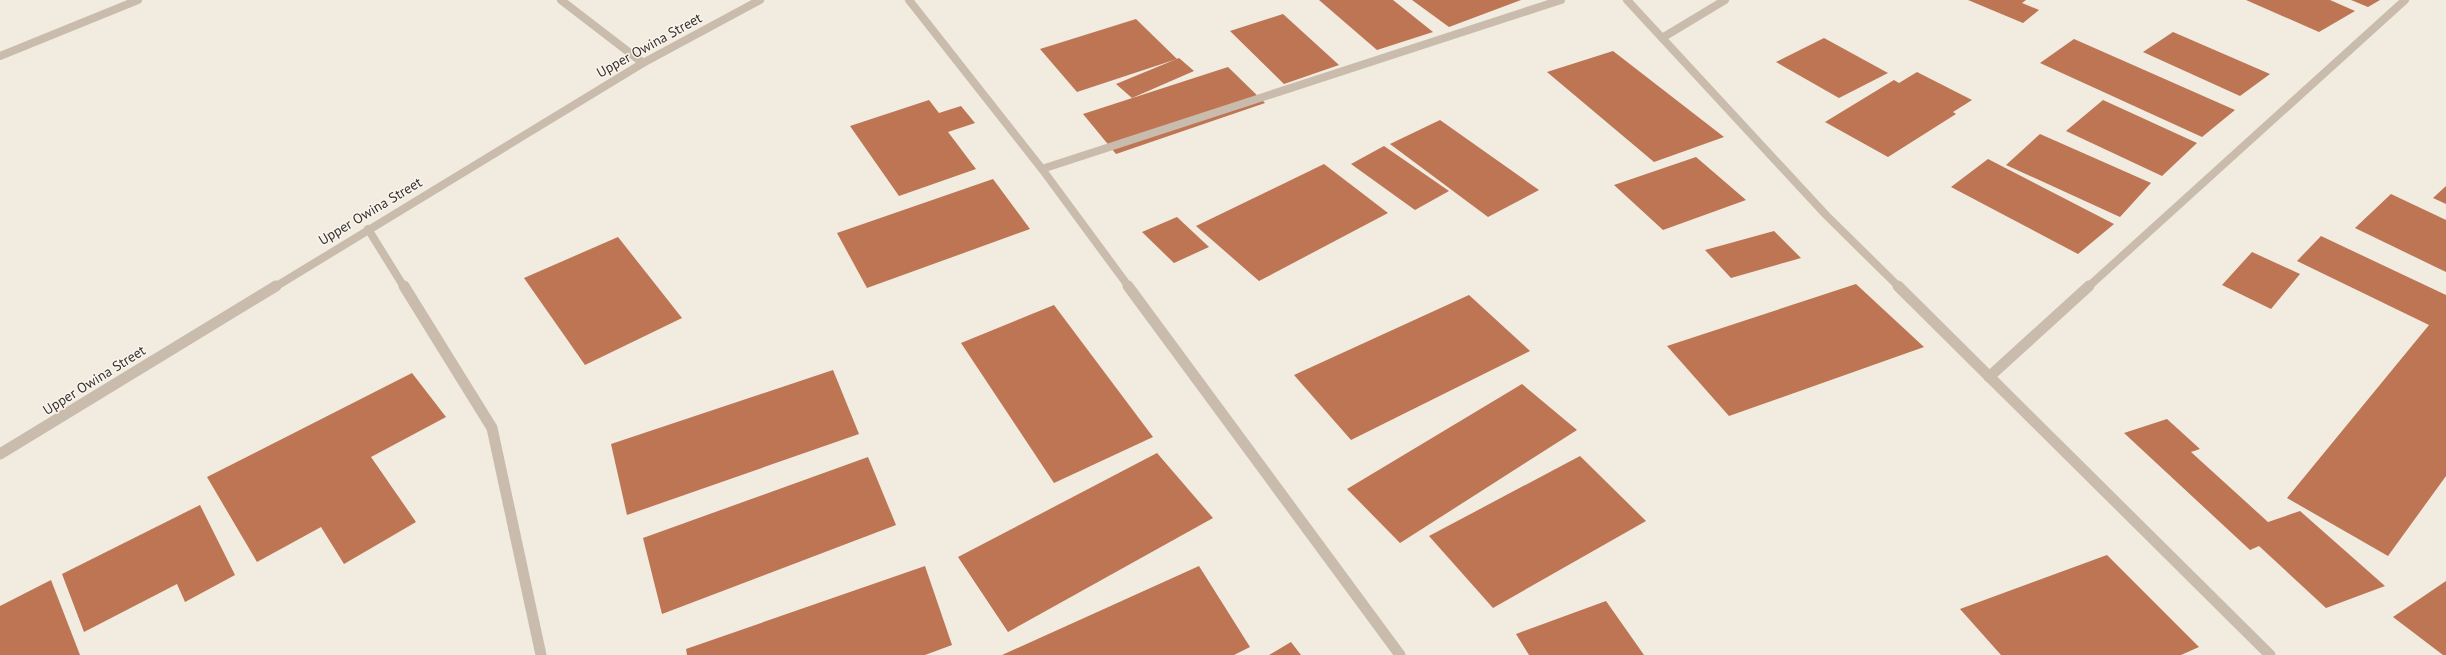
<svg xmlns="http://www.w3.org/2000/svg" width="2446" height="655" font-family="'PT Sans',sans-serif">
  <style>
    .building { fill: #bd7553 }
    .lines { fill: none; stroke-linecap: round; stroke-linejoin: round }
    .minor-far1 { stroke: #c9bcad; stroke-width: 8 }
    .minor { stroke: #c9bcad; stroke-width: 11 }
    .labels { text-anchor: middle; stroke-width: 3; stroke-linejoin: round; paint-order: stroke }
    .street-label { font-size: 14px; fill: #38302b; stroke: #f9f4ed }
  </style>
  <rect width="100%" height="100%" fill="#f1ebe0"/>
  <g class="building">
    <path d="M1319 0H1393L1433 32 1377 50Z"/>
    <path d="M1412 0H1521L1449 27Z"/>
    <path d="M1968 0H2026L2022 3 2039 10 2023 23Z"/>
    <path d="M2246 0H2330L2355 11 2319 32Z"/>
    <path d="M2351 0H2380L2368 7Z"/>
    <path d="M1283 14 1339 65 1284 84 1230 31Z"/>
    <path d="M1136 19 1177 59 1077 92 1040 49Z"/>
    <path d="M2173 32 2270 74 2240 96 2143 52Z"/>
    <path d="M1824 38 1888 73 1839 98 1776 62Z"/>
    <path d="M2074 39 2235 110 2202 137 2040 63Z"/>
    <path d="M1613 51 1724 137 1654 162 1547 72Z"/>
    <path d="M1179 58 1194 71 1132 98 1116 84Z"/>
    <path d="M1228 67 1265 103 1116 154 1083 114Z"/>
    <path d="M1917 72 1972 100 1953 112 1956 114 1888 157 1825 122 1894 80 1899 83Z"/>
    <path d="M929 100 939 113 961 106 975 123 948 132 976 169 899 196 850 126Z"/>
    <path d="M2103 100 2197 143 2162 176 2066 131Z"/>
    <path d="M1440 120 1539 190 1488 217 1390 144Z"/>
    <path d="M2040 134 2151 183 2120 217 2006 165Z"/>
    <path d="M1384 146 1449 191 1415 210 1351 164Z"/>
    <path d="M1696 157 1746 200 1663 230 1614 185Z"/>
    <path d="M1988 159 2114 224 2078 254 1951 187Z"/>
    <path d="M1324 164 1388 213 1259 281 1196 226Z"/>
    <path d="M993 179 1030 229 867 288 837 233Z"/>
    <path d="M2446 186V204L2433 198Z"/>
    <path d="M2391 194 2446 220V272L2355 228Z"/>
    <path d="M1177 217 1209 247 1174 263 1142 232Z"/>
    <path d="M1774 231 1801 258 1731 278 1705 250Z"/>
    <path d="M2321 236 2446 295V476L2388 556 2287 498 2429 325 2297 261Z"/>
    <path d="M618 237 682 318 585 365 524 278Z"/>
    <path d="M2252 252 2300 274 2271 309 2222 285Z"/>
    <path d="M1856 284 1924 347 1729 416 1667 346Z"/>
    <path d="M1469 295 1530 351 1351 440 1294 375Z"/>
    <path d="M1054 305 1153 437 1054 483 961 343Z"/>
    <path d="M833 370 859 434 627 515 611 444Z"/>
    <path d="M412 373 446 417 371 457 416 522 344 564 321 527 257 562 207 477Z"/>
    <path d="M1522 384 1577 430 1400 543 1347 489Z"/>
    <path d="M2167 419 2200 449 2191 452 2268 522 2300 511 2385 586 2326 608 2259 546 2250 550 2124 433Z"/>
    <path d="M1157 453 1213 518 1008 632 958 557Z"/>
    <path d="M1580 456 1646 521 1493 608 1429 536Z"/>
    <path d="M868 457 896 525 662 614 643 538Z"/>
    <path d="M200 505 235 575 185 602 177 584 84 632 62 574Z"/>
    <path d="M2107 555 2199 647 2181 655H2001L1960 609Z"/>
    <path d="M925 566 952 645 925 655H687L686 649Z"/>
    <path d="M1199 566 1250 647 1234 655H1002Z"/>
    <path d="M51 580 80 655H0V606Z"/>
    <path d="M2446 581V655H2443L2393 617Z"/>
    <path d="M1606 601 1644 655H1529L1516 634Z"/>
    <path d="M1291 642 1301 655H1269Z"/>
  </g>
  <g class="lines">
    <g class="minor-far1">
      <path d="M561 0 643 63"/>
      <path d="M909 0 1042 169 1129 287"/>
      <path d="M1627 0 1826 215 1899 287"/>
      <path d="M1662 38 1725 0"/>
      <path d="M0 56 138 0"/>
      <path d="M1042 169 1561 0"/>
      <path d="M368 229 404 287"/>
      <path d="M275 287 643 63 760 0"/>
      <path d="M2088 287 2405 0"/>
    </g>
    <g class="minor">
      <path d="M404 286 492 428 541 655"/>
      <path d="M1128 286 1400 655"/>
      <path d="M1898 286 2270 655"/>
      <path d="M1989 377 2089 286"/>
      <path d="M0 454 276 286"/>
    </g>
  </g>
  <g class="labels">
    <g class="street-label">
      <text transform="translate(649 45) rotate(-29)" y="5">Upper Owina Street</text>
      <text transform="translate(370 211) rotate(-31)" y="5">Upper Owina Street</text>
      <text transform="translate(94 380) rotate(-32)" y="5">Upper Owina Street</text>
    </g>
  </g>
</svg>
